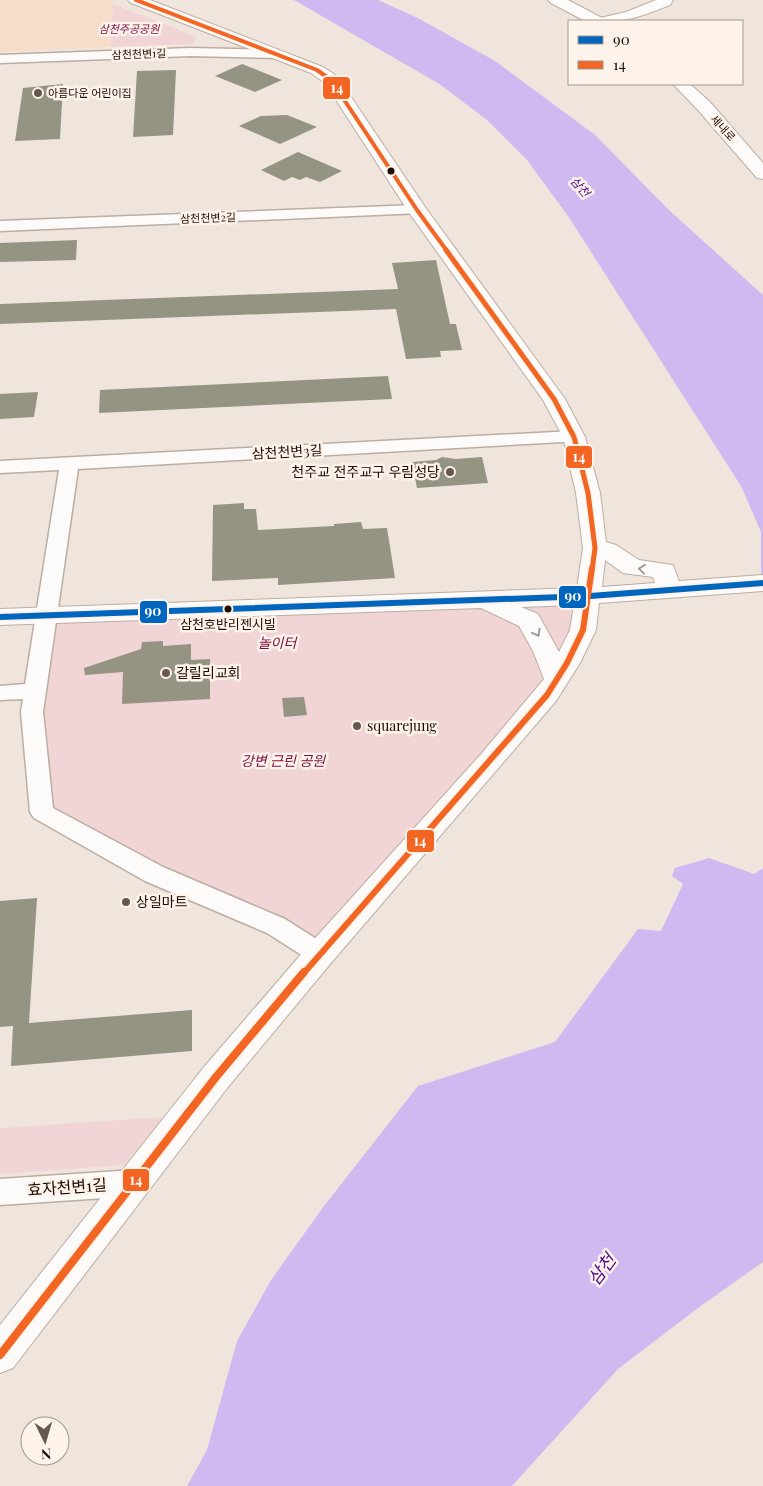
<svg xmlns="http://www.w3.org/2000/svg" width="763" height="1486" font-family="'Playfair Display','Noto Sans KR',serif">
  <style>
    .built { fill: #f5ddca }
    .green { fill: #f1d4d6 }
    .water { fill: #d0b8f0 }
    .building { fill: #959382 }
    .lines { fill: none; stroke-linecap: round; stroke-linejoin: round }
    .minor-casing { stroke: #bbada2; stroke-width: 3 }
    .tertiary-casing { stroke: #bbada2; stroke-width: 2 }
    .secondary-casing { stroke: #bbada2; stroke-width: 2 }
    .minor { fill: #fdfbfa; fill-rule: evenodd }
    .tertiary { fill: #fdfbfa; fill-rule: evenodd }
    .secondary { fill: #fdfbfa; fill-rule: evenodd }
    .bus-1-casing { stroke: #fef3eb; stroke-width: 10 }
    .bus-2-far3-casing { stroke: #fef3eb; stroke-width: 6 }
    .bus-2-far2-casing { stroke: #fef3eb; stroke-width: 8 }
    .bus-2-far1-casing { stroke: #fef3eb; stroke-width: 10 }
    .bus-2-casing { stroke: #fef3eb; stroke-width: 12 }
    .bus-1 { stroke: #0065bd; stroke-width: 6 }
    .bus-2-far3 { stroke: #f26522; stroke-width: 4 }
    .bus-2-far2 { stroke: #f26522; stroke-width: 5 }
    .bus-2-far1 { stroke: #f26522; stroke-width: 6 }
    .bus-2 { stroke: #f26522; stroke-width: 8 }
    .oneway { stroke: #a39b96 }
    .poi-dot { fill: #67584e; stroke: #fef3eb; stroke-width: 2 }
    .bus-dot { fill: #1d0c01; stroke: #fef3eb; stroke-width: 2 }
    .labels { text-anchor: middle; stroke-width: 5; stroke-linejoin: round; paint-order: stroke }
    .far-park-label { font-size: 11px; font-style: italic; fill: #7b0c3f; stroke: #fef3eb }
    .far-street-label { font-size: 11px; fill: #1d0c01; stroke: #fef3eb }
    .far-poi-label { font-size: 11px; fill: #1d0c01; stroke: #fef3eb; text-anchor: start }
    .far-water-label { font-size: 12px; font-style: italic; fill: #500b8b; stroke: #fef3eb }
    .bus-label { font-size: 13px; fill: #1d0c01; stroke: #fef3eb }
    .street-label { font-size: 14px; fill: #1d0c01; stroke: #fef3eb }
    .poi-label { font-size: 14px; fill: #1d0c01; stroke: #fef3eb; text-anchor: start }
    .park-label { font-size: 14px; font-style: italic; fill: #7b0c3f; stroke: #fef3eb }
    .near-street-label { font-size: 16px; fill: #1d0c01; stroke: #fef3eb }
    .near-water-label { font-size: 18px; font-style: italic; fill: #500b8b; stroke: #fef3eb }
    .line-badge { stroke: #fef3eb; stroke-width: 2 }
    .badge-label { font-size: 14px; text-anchor: middle; font-weight: bold; fill: #fff }
  </style>
  <rect width="100%" height="100%" fill="#f0e5dc"/>
  <path class="built" d="M0 0H113L111 47 0 52Z"/>
  <g class="green">
    <path d="M113 4 197 37 193 44 111 47Z"/>
    <path d="M590 596 567 663 320 954 42 812 34 731 46 615Z"/>
    <path d="M164 1117 124 1165 0 1174V1128Z"/>
  </g>
  <g class="water">
    <path d="M294 0H378L418 18 495 61 595 135 670 211 763 295V585L761 584V532L741 486 568 216 527 160 488 121 441 85Z"/>
    <path d="M709 858 754 874 763 868V1262L698 1308 618 1369 512 1486H187L207 1450 237 1341 271 1280 324 1206 418 1086 555 1042 638 929 661 931 683 884 672 876 675 868Z"/>
  </g>
  <g class="building">
    <path d="M242 64 282 80 255 92 215 76Z"/>
    <path d="M176 70 173 135 133 137 137 71Z"/>
    <path d="M63 84 60 139 15 141 23 88Z"/>
    <path d="M287 115 317 127 280 144 239 126 261 116Z"/>
    <path d="M298 152 342 171 320 182 306 177 300 180 292 177 284 181 261 170Z"/>
    <path d="M77 240 76 260 0 262V243Z"/>
    <path d="M436 260 450 324H456L462 350 440 351 441 357 406 359 396 309 0 324V304L398 289 392 263Z"/>
    <path d="M388 376 392 399 99 413 100 390Z"/>
    <path d="M38 392 34 417 0 419V394Z"/>
    <path d="M442 457 456 459 482 457 488 483 417 488 412 462 436 460Z"/>
    <path d="M244 503V509H256L258 530 334 526V524L361 522 363 529 387 528 395 578 278 585V578L212 581 213 505Z"/>
    <path d="M163 641V646L191 644V660L210 659V699L122 704 123 672 85 675 84 668 141 649 142 642Z"/>
    <path d="M304 697 307 715 284 717 282 698Z"/>
    <path d="M37 898 29 1023 192 1010V1051L11 1066 13 1026 0 1027V901Z"/>
  </g>
  <g class="lines">
    <defs>
      <g id="minor">
        <path d="M191 48 277 50 284 54 277 58 191 56 0 63V55Z"/>
        <path d="M417 205 422 207 425 210 422 213 0 231V221Z"/>
        <path d="M574 431 581 433 583 437 581 441 78 469 43 712 53 808 163 867 285 919 329 947 333 954 329 961 320 964 311 961 267 933 145 881 34 818 30 812 21 712 23 699 0 700V686L25 684 59 470 0 473V461Z"/>
        <path d="M134 1170 144 1174 148 1183 144 1192 134 1196 0 1205V1179Z"/>
      </g>
      <g id="tertiary">
        <path d="M128 0H150L323 67 337 76 425 207 565 399 585 437 600 493 606 542 616 545 639 560 673 565 679 581 763 575V591L599 603 596 630 580 663 556 701 331 963 228 1087 13 1368 0 1373V1325L204 1067 309 945 482 753 544 679 533 651 519 626 481 608 0 625V609L577 588 583 548 576 493 563 437 543 400 410 214 325 83 311 73 131 3ZM605 560 623 573 653 577 655 583 602 587ZM574 605 570 630 559 652 538 614 521 607Z"/>
        <path d="M548 0H568L602 18 604 21H585L551 3Z"/>
      </g>
      <g id="secondary">
        <path d="M656 0H673L670 5C645 15 626 23 598 21L600 18 626 12Z"/>
        <path d="M673 84H690L710 102 763 163V179L757 178 698 110Z"/>
      </g>
    </defs>
    <use href="#minor" class="minor-casing"/>
    <use href="#tertiary" class="tertiary-casing"/>
    <use href="#secondary" class="secondary-casing"/>
    <use href="#minor" class="minor"/>
    <use href="#tertiary" class="tertiary"/>
    <use href="#secondary" class="secondary"/>
    <defs>
      <path id="bus-1" d="M0 617 590 596 763 583"/>
      <path id="bus-2-far3" d="M136 0 317 70 331 80 417 210 447 251"/>
      <path id="bus-2-far2" d="M446 250 554 399 574 437 588 493 595 548 592 570"/>
      <path id="bus-2-far1" d="M303 974 547 695 567 663 583 630 592 568"/>
      <path id="bus-2" d="M0 1355 216 1077 304 972"/>
    </defs>
    <use href="#bus-1" class="bus-1-casing"/>
    <use href="#bus-2-far3" class="bus-2-far3-casing"/>
    <use href="#bus-2-far2" class="bus-2-far2-casing"/>
    <use href="#bus-2-far1" class="bus-2-far1-casing"/>
    <use href="#bus-2" class="bus-2-casing"/>
    <use href="#bus-1" class="bus-1"/>
    <use href="#bus-2-far3" class="bus-2-far3"/>
    <use href="#bus-2-far2" class="bus-2-far2"/>
    <use href="#bus-2-far1" class="bus-2-far1"/>
    <use href="#bus-2" class="bus-2"/>
  </g>
  <defs><path id="oneway-chevron" d="M-2-3.5L2.5 0L-2 3.5" fill="none" stroke-width="1.6" stroke-linecap="round" stroke-linejoin="round" transform="scale(1.25)"/></defs>
  <g class="oneway">
    <use href="#oneway-chevron" transform="translate(642 569) rotate(-173)"/>
    <use href="#oneway-chevron" transform="translate(537 633) rotate(61)"/>
  </g>
  <g class="poi-dot">
    <circle cx="38" cy="93" r="5"/>
    <circle cx="450" cy="472" r="5"/>
    <circle cx="166" cy="673" r="5"/>
    <circle cx="357" cy="726" r="5"/>
    <circle cx="126" cy="902" r="5"/>
  </g>
  <g class="bus-dot">
    <circle cx="391" cy="171" r="4.5"/>
    <circle cx="228" cy="609" r="4.5"/>
  </g>
  <g class="labels">
    <g class="far-park-label">
      <text x="129" y="33">삼천주공공원</text>
    </g>
    <g class="far-street-label">
      <text transform="translate(139 54) rotate(-2)" y="4">삼천천변1길</text>
      <text transform="translate(723 128) rotate(48)" y="4">세내로</text>
      <text transform="translate(208 218) rotate(-2)" y="4">삼천천변2길</text>
    </g>
    <g class="far-poi-label">
      <text x="48" y="97">아름다운 어린이집</text>
    </g>
    <g class="far-water-label">
      <text transform="translate(580 187) rotate(49)" y="4">삼천</text>
    </g>
    <g class="bus-label">
      <text x="228" y="629">삼천호반리젠시빌</text>
    </g>
    <g class="street-label">
      <text transform="translate(287 452) rotate(-3)" y="5">삼천천변3길</text>
    </g>
    <g class="poi-label">
      <text x="440" y="477" text-anchor="end">천주교 전주교구 우림성당</text>
      <text x="176" y="678">갈릴리교회</text>
      <text x="367" y="731">squarejung</text>
      <text x="136" y="907">상일마트</text>
    </g>
    <g class="park-label">
      <text x="277" y="648">놀이터</text>
      <text x="283" y="766">강변 근린 공원</text>
    </g>
    <g class="near-street-label">
      <text transform="translate(67 1187) rotate(-4)" y="6">효자천변1길</text>
    </g>
    <g class="near-water-label">
      <text transform="translate(602 1270) rotate(-53)" y="6">삼천</text>
    </g>
  </g>
  <g class="line-badge">
    <rect x="322" y="76" width="29" height="24" rx="5" fill="#f26522"/>
    <rect x="565" y="445" width="28" height="24" rx="5" fill="#f26522"/>
    <rect x="558" y="585" width="29" height="24" rx="5" fill="#0065bd"/>
    <rect x="139" y="600" width="29" height="24" rx="5" fill="#0065bd"/>
    <rect x="406" y="829" width="29" height="24" rx="5" fill="#f26522"/>
    <rect x="122" y="1168" width="28" height="24" rx="5" fill="#f26522"/>
  </g>
  <g class="badge-label">
    <text x="337" y="93">14</text>
    <text x="579" y="462">14</text>
    <text x="573" y="601">90</text>
    <text x="153" y="616">90</text>
    <text x="420" y="846">14</text>
    <text x="136" y="1185">14</text>
  </g>
  <rect x="568" y="20" width="175" height="65" fill="#fef3eb" stroke="#a4978d"/>
  <rect x="578" y="36" width="25" height="8" fill="#0065bd" stroke="#a4978d"/>
  <text x="613" y="45" font-size="15" fill="#1d0c01">90</text>
  <rect x="578" y="61" width="25" height="8" fill="#f26522" stroke="#a4978d"/>
  <text x="613" y="70" font-size="15" fill="#1d0c01">14</text>
  <g transform="translate(45 1441) rotate(175)"><circle r="24" fill="#fef3eb" stroke="#a4978d"/>
  <path d="M0-4L9 19L0 12L-9 19Z" fill="#67584e"/>
  <text y="-8" font-size="14" font-weight="bold" text-anchor="middle" fill="#1d0c01">N</text>
  </g>
</svg>
